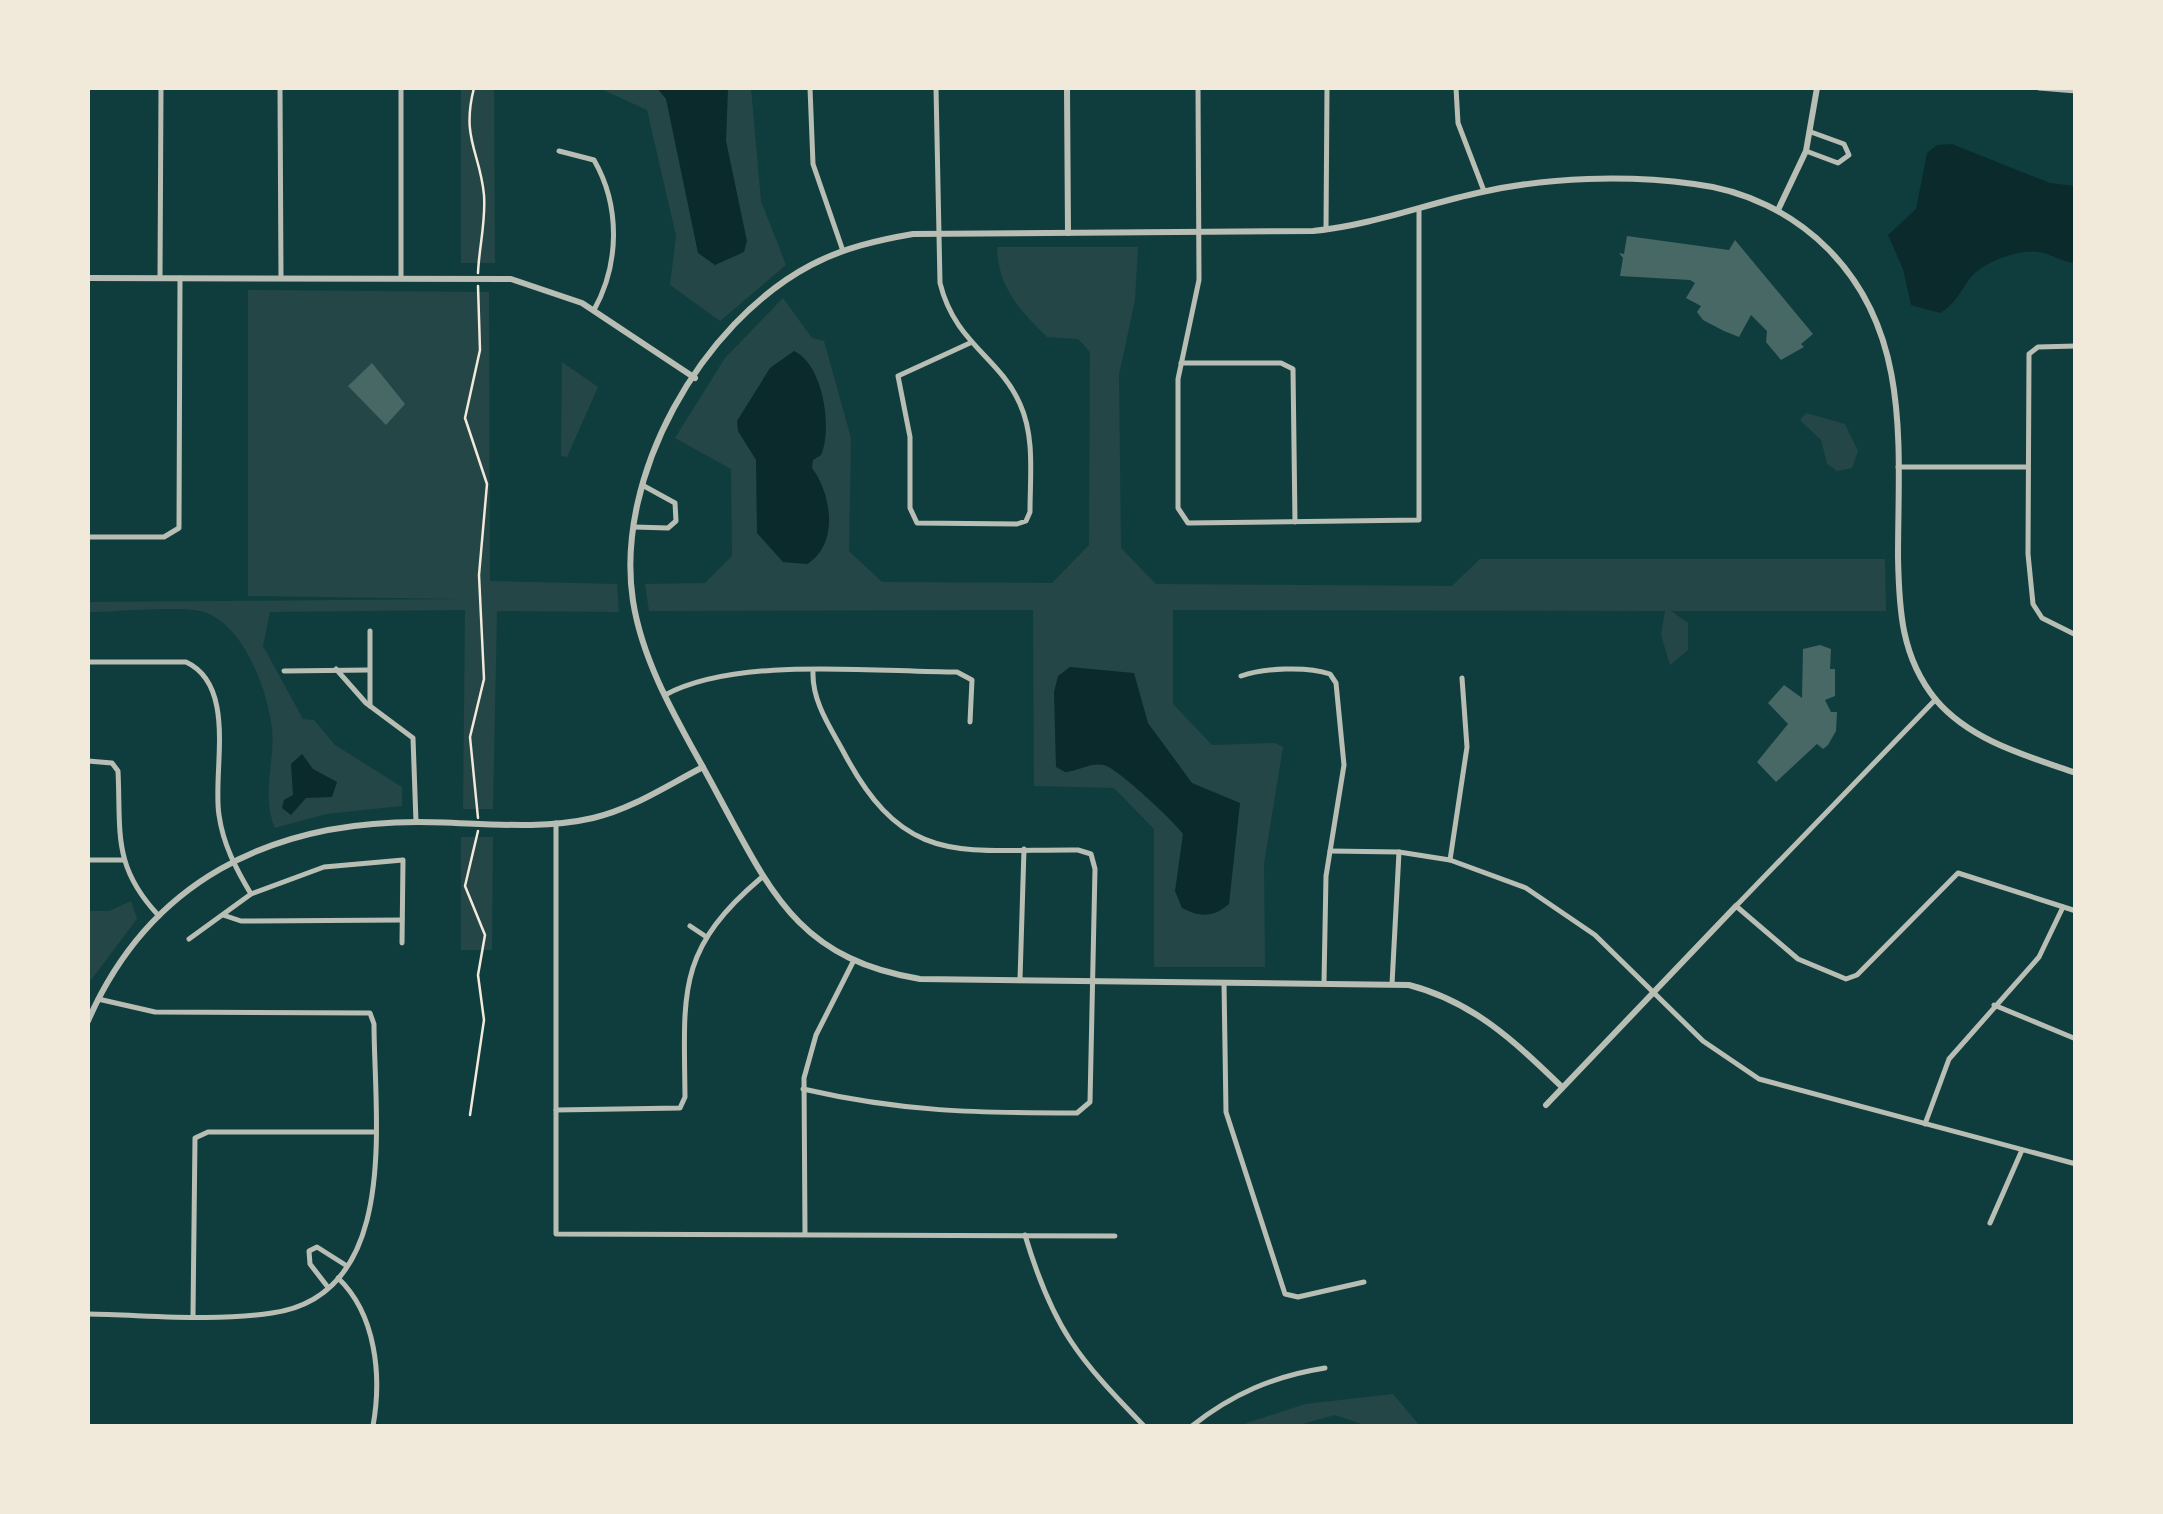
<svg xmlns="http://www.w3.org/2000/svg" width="2163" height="1514" font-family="Ubuntu,sans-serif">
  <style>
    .green { fill: #244646 }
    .water { fill: #0a2a2b }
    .building { fill: #486865 }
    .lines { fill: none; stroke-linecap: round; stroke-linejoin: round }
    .path { stroke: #f1e9da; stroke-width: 2.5 }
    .minor { stroke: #b8beb3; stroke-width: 5 }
    .tertiary { stroke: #b8beb3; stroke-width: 6 }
  </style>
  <rect width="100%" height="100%" fill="#0f3d3e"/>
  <g class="green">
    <path d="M461 88H494L495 263H461Z"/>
    <path d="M599 88H751L761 201 786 265 720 321 670 285 676 236 647 110Z"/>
    <path d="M997 247H1138L1135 300 1119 375 1121 548 1156 584 1452 586 1480 559H1885L1886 611H1671L1688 623V650L1670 665 1661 635 1665 611 1173 610V704L1212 745 1275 743 1283 747 1264 864 1265 967H1154V829L1114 788 1034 786 1033 610 649 611 645 584 705 583 732 556 731 469 675 438 725 358 783 298 812 338 824 341 851 438 849 551 882 582 1052 583 1089 545 1090 352 1078 339 1047 337C1020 310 998 288 997 247Z"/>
    <path d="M248 290 489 292 490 581 617 584 619 612 497 611 493 809H463L465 610 270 612 263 646 303 719 314 720 335 745 402 787V806L326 814 275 828C261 795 275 763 272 729 268 691 244 625 204 612 183 605 113 612 88 612V602L461 599 248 596Z"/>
    <path d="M562 362 598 387 567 457 561 456Z"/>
    <path d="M1806 413 1845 424 1858 451 1852 468 1837 471 1827 464 1821 440 1800 420Z"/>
    <path d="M461 837H493L492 950H461Z"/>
    <path d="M131 901 137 919 88 984V911H109Z"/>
    <path d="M1393 1394 1420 1426H1368L1335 1415 1295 1426H1238L1305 1404Z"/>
  </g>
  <g class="water">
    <path d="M657 88H728L726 141 747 241 744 252 715 265 698 253 666 99Z"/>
    <path d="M1952 144 2050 183 2075 186V263C2061 262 2050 253 2038 252 2018 249 1984 262 1971 277 1961 290 1955 305 1940 313L1911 305 1903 269 1888 235 1916 209 1927 153 1937 145Z"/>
    <path d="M794 351C823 364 833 428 821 455L813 460 812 468C831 493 840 544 807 564L783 562 757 533 756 460 738 431 737 421 770 368Z"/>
    <path d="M1070 667 1134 673 1148 723 1192 783 1240 803 1229 904C1213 918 1200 917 1182 908L1175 891 1183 834C1175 822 1117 768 1104 765 1090 762 1079 771 1065 772L1056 767 1054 692 1058 676Z"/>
    <path d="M302 754 313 769 337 782 332 797 306 798 291 815 282 808 284 800 293 795 291 764Z"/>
  </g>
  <g class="building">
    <path d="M1627 236 1729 250 1735 240 1813 334 1801 344 1804 347 1781 360 1766 342 1767 331 1751 315 1739 337 1724 331 1703 320 1697 312 1701 306 1686 298 1695 283 1690 280 1620 276 1623 258 1619 253 1624 254Z"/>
    <path d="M372 363 405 404 386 425 348 386Z"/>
    <path d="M1820 645 1831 649 1830 669H1835V696L1825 700 1831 712H1837L1836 731 1828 745 1823 749 1817 744 1776 782 1757 762 1788 724 1768 703 1784 685 1802 698 1803 649Z"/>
  </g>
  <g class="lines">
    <g class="path">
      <path d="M474 88C461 138 480 152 484 195 486 222 479 247 478 273"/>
      <path d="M478 286 480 350 465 418 487 484 479 575 484 679 470 737 478 818"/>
      <path d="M470 1115 484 1020 478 975 485 935 465 886 478 831"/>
    </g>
    <g class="minor">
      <path d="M280 88 281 278"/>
      <path d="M810 88 813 164 843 251"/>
      <path d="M936 88 940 283C955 344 999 356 1020 404 1035 437 1030 476 1030 512L1026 521 1017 524 917 523 910 508V437L898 376 970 343"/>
      <path d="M1198 88 1199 280 1178 379V508L1188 523 1419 520V211"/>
      <path d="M1456 88 1458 123 1484 191"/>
      <path d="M2039 88 2076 91"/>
      <path d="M559 151 594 160C621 207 619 265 594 310"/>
      <path d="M1806 151 1838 163 1849 155 1844 144 1811 132"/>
      <path d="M1326 229 1327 88"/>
      <path d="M160 278 161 88"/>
      <path d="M401 278V88"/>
      <path d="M2076 346 2038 347 2029 354 2028 554 2033 604 2042 618 2076 635"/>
      <path d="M1181 363H1281L1293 369 1295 522"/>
      <path d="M1898 467H2027"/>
      <path d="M634 527 668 528 676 521 675 503 644 486"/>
      <path d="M88 537H164L179 528 180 278"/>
      <path d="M370 631V706"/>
      <path d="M88 662H186C238 686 212 773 219 815 223 844 236 869 251 894L189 939"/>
      <path d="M336 669 366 703 413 738 416 822"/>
      <path d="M284 671 369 670"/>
      <path d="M1241 676C1264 668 1307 666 1330 674L1336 683 1344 765 1326 876 1324 982"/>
      <path d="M665 695C737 656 874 672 957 672L972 680 970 722"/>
      <path d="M1936 699 1736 906 1798 959 1846 979 1857 975 1958 873 2076 911"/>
      <path d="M88 761 112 763 118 771C121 833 112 866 159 916"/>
      <path d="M556 823V1234L1115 1236"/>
      <path d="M1330 851 1399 852 1450 860 1526 888 1595 935 1703 1041 1759 1079 2076 1164"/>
      <path d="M88 860H123"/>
      <path d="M1450 860 1467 747 1462 678"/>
      <path d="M251 894 324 867 403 860 402 943"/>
      <path d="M223 915 241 921 402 920"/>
      <path d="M690 926 705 936"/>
      <path d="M1020 979 1024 849"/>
      <path d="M1224 983 1226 1112 1285 1294 1298 1297 1364 1282"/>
      <path d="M1392 984 1399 852"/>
      <path d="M1994 1005 2076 1039"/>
      <path d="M803 1089C903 1112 975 1113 1077 1113L1090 1102 1095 869 1091 854 1078 850C960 849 905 869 843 751 830 727 812 701 813 672"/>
      <path d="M556 1110 680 1108 685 1097C684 993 676 950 761 878"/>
      <path d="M1925 1124 1949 1059 2039 957 2063 907"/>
      <path d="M1990 1223 2022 1150"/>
      <path d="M805 1233 804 1078 816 1035 853 962"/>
      <path d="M1025 1235C1053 1329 1078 1358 1144 1426"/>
      <path d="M338 1278C376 1314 382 1376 373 1426"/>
      <path d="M327 1286 310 1264 309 1251 317 1247 347 1266"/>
      <path d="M88 1314C148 1315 213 1322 272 1313 402 1295 374 1117 374 1024L370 1013 155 1012 98 999"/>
      <path d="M193 1315 195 1138 208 1132H373"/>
      <path d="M1192 1426C1232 1394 1274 1376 1325 1368"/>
    </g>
    <g class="tertiary">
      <path d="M1067 88 1068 233"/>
      <path d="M1778 210 1806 151 1817 88"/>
      <path d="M88 278 511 279 582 303 695 378"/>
      <path d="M88 1021C149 881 270 822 418 822 474 822 537 831 593 818 632 809 668 785 703 767"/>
      <path d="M1562 1087C1515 1042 1474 1002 1409 985L920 979C799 959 771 893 718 795 686 734 644 671 633 601 614 477 701 323 811 265 843 248 878 240 913 234L1313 231C1373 225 1425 204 1482 192 1549 177 1627 175 1694 184 1745 190 1792 213 1828 249 1912 333 1898 448 1898 557 1899 609 1901 657 1936 700 1971 741 2027 756 2076 773"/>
      <path d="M1546 1105 1736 906"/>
    </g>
  </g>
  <rect width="2163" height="1514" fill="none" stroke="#f1e9da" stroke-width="180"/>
</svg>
